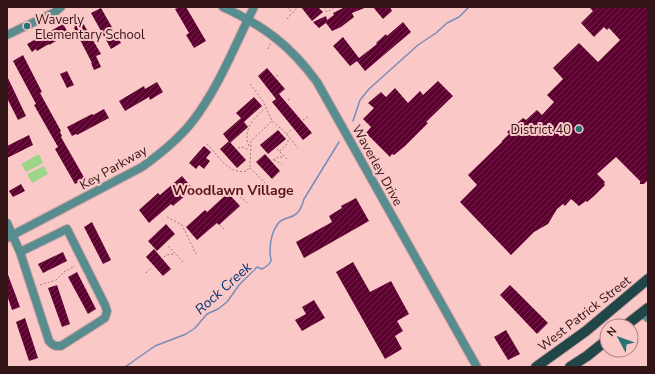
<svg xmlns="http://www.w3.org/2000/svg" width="655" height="374" font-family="'Nunito Sans',sans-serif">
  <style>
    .pitch { fill: #9dd589 }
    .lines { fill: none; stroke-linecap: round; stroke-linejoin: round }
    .stream { stroke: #778cb9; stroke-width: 1.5 }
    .building { fill: url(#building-hatch) }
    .minor-casing { stroke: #d3a4a5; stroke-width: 10 }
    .major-casing { stroke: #d3a4a5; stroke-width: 12 }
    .path { stroke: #a47a7b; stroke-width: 1; stroke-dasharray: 2 2; stroke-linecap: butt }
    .minor { stroke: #588d8f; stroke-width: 8 }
    .major { stroke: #214647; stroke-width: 10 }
    .poi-dot { fill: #287375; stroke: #fbc8c8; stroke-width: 1.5 }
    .labels { text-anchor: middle; stroke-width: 4; stroke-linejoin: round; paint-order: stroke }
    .poi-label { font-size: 13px; fill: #331517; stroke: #fbc8c8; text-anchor: start }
    .street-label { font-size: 13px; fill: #331517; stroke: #fbc8c8 }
    .neighbourhood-label { font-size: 14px; font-weight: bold; fill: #57131c; stroke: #fbc8c8 }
    .water-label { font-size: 14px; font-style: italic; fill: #003476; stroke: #fbc8c8 }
  </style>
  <defs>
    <pattern id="building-hatch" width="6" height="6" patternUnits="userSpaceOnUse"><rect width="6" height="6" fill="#5c0030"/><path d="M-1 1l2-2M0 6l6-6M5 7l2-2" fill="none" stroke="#70254b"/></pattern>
  </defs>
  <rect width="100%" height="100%" fill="#fbc8c8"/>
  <g class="pitch">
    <path d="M39 154 43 163 26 172 21 164Z"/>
    <path d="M44 166 48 174 32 183 27 174Z"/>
  </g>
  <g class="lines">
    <g class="stream">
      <path d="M353 121 360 100 369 89 418 45 436 33 447 23 459 17 469 7"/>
      <path d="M125 367 155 346 186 334 195 328 207 314 218 309 227 302 239 285 257 267 262 269C266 267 269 265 271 261 271 258 270 255 270 252 270 243 272 232 277 225 285 212 297 225 304 199L339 142"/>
    </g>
  </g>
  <g class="building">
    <path d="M179 7H186L206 41 194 48 186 35 189 33 175 9Z"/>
    <path d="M301 7H318L323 12 312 21Z"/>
    <path d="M345 7H367L352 13 354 17 341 27 332 31 326 23 319 28 313 22 326 16 327 20 334 15 333 13Z"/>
    <path d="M373 7H390L392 11 383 19Z"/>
    <path d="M589 7H648V180L644 184H640V181L616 157 597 174 605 182 604 184 605 185 594 196 587 202 586 201 579 206 571 199 565 206 563 204 557 209 548 224 534 232 511 255 460 202 477 185 468 175 502 142V141L509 134 507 132 514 126 523 118 526 120 537 110 542 115 554 102 547 95 563 79 553 68 579 43 598 62 620 40 609 28 607 30 604 27 594 37 581 23 593 11Z"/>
    <path d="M101 8 121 43 111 49 91 13Z"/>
    <path d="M80 18 101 54 96 56 101 67 94 70 91 63H92L74 28 75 27 73 23Z"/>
    <path d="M403 22 411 32 365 71 357 61 350 66 333 46 343 37 359 58 377 44 376 43 386 34 387 36Z"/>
    <path d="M63 24 69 34 49 45V44L37 51 36 49 32 52 27 44Z"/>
    <path d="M23 55 42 92 40 93 61 131 60 132 62 136 61 137 85 179 75 184 55 149 58 147 34 105 36 104 13 61Z"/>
    <path d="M267 68 285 89 279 94 312 133 303 140 272 102 276 99 258 76Z"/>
    <path d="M67 71 74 85 67 88 60 74Z"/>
    <path d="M7 76 26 116 18 120 7 98Z"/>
    <path d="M438 81 453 96 426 122 428 123 405 146 394 155 392 154 390 157 366 133 371 127 363 119 374 108 368 103 381 92 386 97 395 88 408 103 420 91 423 95Z"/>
    <path d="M157 82 163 92 150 100 149 97 125 111 119 101 144 86 145 89Z"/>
    <path d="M254 97 262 106 244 122 248 127 230 143 223 134 241 118 236 113Z"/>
    <path d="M104 109 109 118 77 135 76 134 72 136 67 127 92 114 93 115Z"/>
    <path d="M278 130 286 139 268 154 260 145Z"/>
    <path d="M29 135 33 145 7 158V146Z"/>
    <path d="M229 141 246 160 237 168 220 149Z"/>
    <path d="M204 146 211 152 206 158 210 161 204 169 199 165 196 169 189 163Z"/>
    <path d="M265 154 280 171 272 179 256 162Z"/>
    <path d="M182 176 193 189 173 206 171 204 149 223 139 210 158 193 160 195Z"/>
    <path d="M21 184 25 191 13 197 9 191Z"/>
    <path d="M228 193 240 206 219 225 217 223 197 240 186 227 205 210 207 212Z"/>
    <path d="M356 198 369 221 304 258 296 242 332 222 329 216 342 208 341 206Z"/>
    <path d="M92 222 111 260 103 264 84 227Z"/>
    <path d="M166 224 175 234 157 251 148 241Z"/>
    <path d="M154 249 171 269 163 276 146 257Z"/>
    <path d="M63 252 67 261 43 273 38 264Z"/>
    <path d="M353 262 370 292 391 281 409 314 397 321 403 331 395 336 402 349 385 359 336 272Z"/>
    <path d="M7 272 20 307 12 310 7 295Z"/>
    <path d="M77 272 96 309 88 314 68 277Z"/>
    <path d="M57 285 70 324 62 327 48 288Z"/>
    <path d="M510 285 548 323 537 334 500 295Z"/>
    <path d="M314 300 325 318 302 331 295 320 306 314 302 307Z"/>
    <path d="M25 318 38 358 29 361 16 322Z"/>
    <path d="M506 330 520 354 508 360 494 337Z"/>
  </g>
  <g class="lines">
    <defs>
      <g id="minor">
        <path d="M223 7C264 26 290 45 317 82L477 367"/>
        <path d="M7 35 55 12 61 7"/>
        <path d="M7 223 20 252 49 341C53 346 55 346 61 346L105 318 107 311 105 305 67 229 20 252"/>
        <path d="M7 238 142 167C160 154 178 140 192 122 218 89 235 45 254 7"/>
        <path d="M641 313 648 318"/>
      </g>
      <g id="major">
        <path d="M625 326 648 308"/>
        <path d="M536 367 586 331 648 279"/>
        <path d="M570 367 587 356 607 340"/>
      </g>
    </defs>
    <use href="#minor" class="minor-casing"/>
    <use href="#major" class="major-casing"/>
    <g class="path">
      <path d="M289 7 288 9 292 12"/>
      <path d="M324 7 327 12 335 7"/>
      <path d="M287 19 298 7"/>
      <path d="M268 49 271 43"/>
      <path d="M276 76 279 75"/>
      <path d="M250 84 263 101 272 121 284 131 298 148"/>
      <path d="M288 100 291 98"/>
      <path d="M303 120 309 116"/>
      <path d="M287 134 291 130"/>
      <path d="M207 144C219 156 228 175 247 171L250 166 251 141 272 121"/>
      <path d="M249 146C242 130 254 118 265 108"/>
      <path d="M238 148 242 147 249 150"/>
      <path d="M277 149 287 159"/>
      <path d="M280 151 287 144 289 138"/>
      <path d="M273 160 278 157H284"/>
      <path d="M274 160 282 164"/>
      <path d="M250 168 268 186"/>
      <path d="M233 195 237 194 247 203"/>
      <path d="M167 217 182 225 196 254"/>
      <path d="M220 225 224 229"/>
      <path d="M168 246 183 262"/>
      <path d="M164 257 166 255 174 254"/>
      <path d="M146 273 152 267"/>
      <path d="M40 285 56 280 64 272 75 266"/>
    </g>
    <use href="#minor" class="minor"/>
    <use href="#major" class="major"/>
  </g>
  <g class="poi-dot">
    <circle cx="27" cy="26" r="4"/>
    <circle cx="579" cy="129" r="4"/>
  </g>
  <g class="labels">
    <g class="poi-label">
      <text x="35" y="24">Waverly<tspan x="35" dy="15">Elementary School</tspan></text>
      <text x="571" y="134" text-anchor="end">District 40</text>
    </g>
    <g class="street-label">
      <text transform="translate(378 165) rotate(61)" y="5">Waverley Drive</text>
      <text transform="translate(113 167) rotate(-30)" y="5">Key Parkway</text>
      <text transform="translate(584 313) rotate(-38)" y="5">West Patrick Street</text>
    </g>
    <g class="neighbourhood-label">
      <text x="233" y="195">Woodlawn Village</text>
    </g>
    <g class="water-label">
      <text transform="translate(223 288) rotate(-42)" y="5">Rock Creek</text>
    </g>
  </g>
  <rect width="655" height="374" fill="none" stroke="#331517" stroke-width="16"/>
  <g transform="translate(619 338) rotate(311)"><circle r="19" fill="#fbc8c8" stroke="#ab8081"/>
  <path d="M0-3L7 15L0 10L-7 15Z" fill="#287375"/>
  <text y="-6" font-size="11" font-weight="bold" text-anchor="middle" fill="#331517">N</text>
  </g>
</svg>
